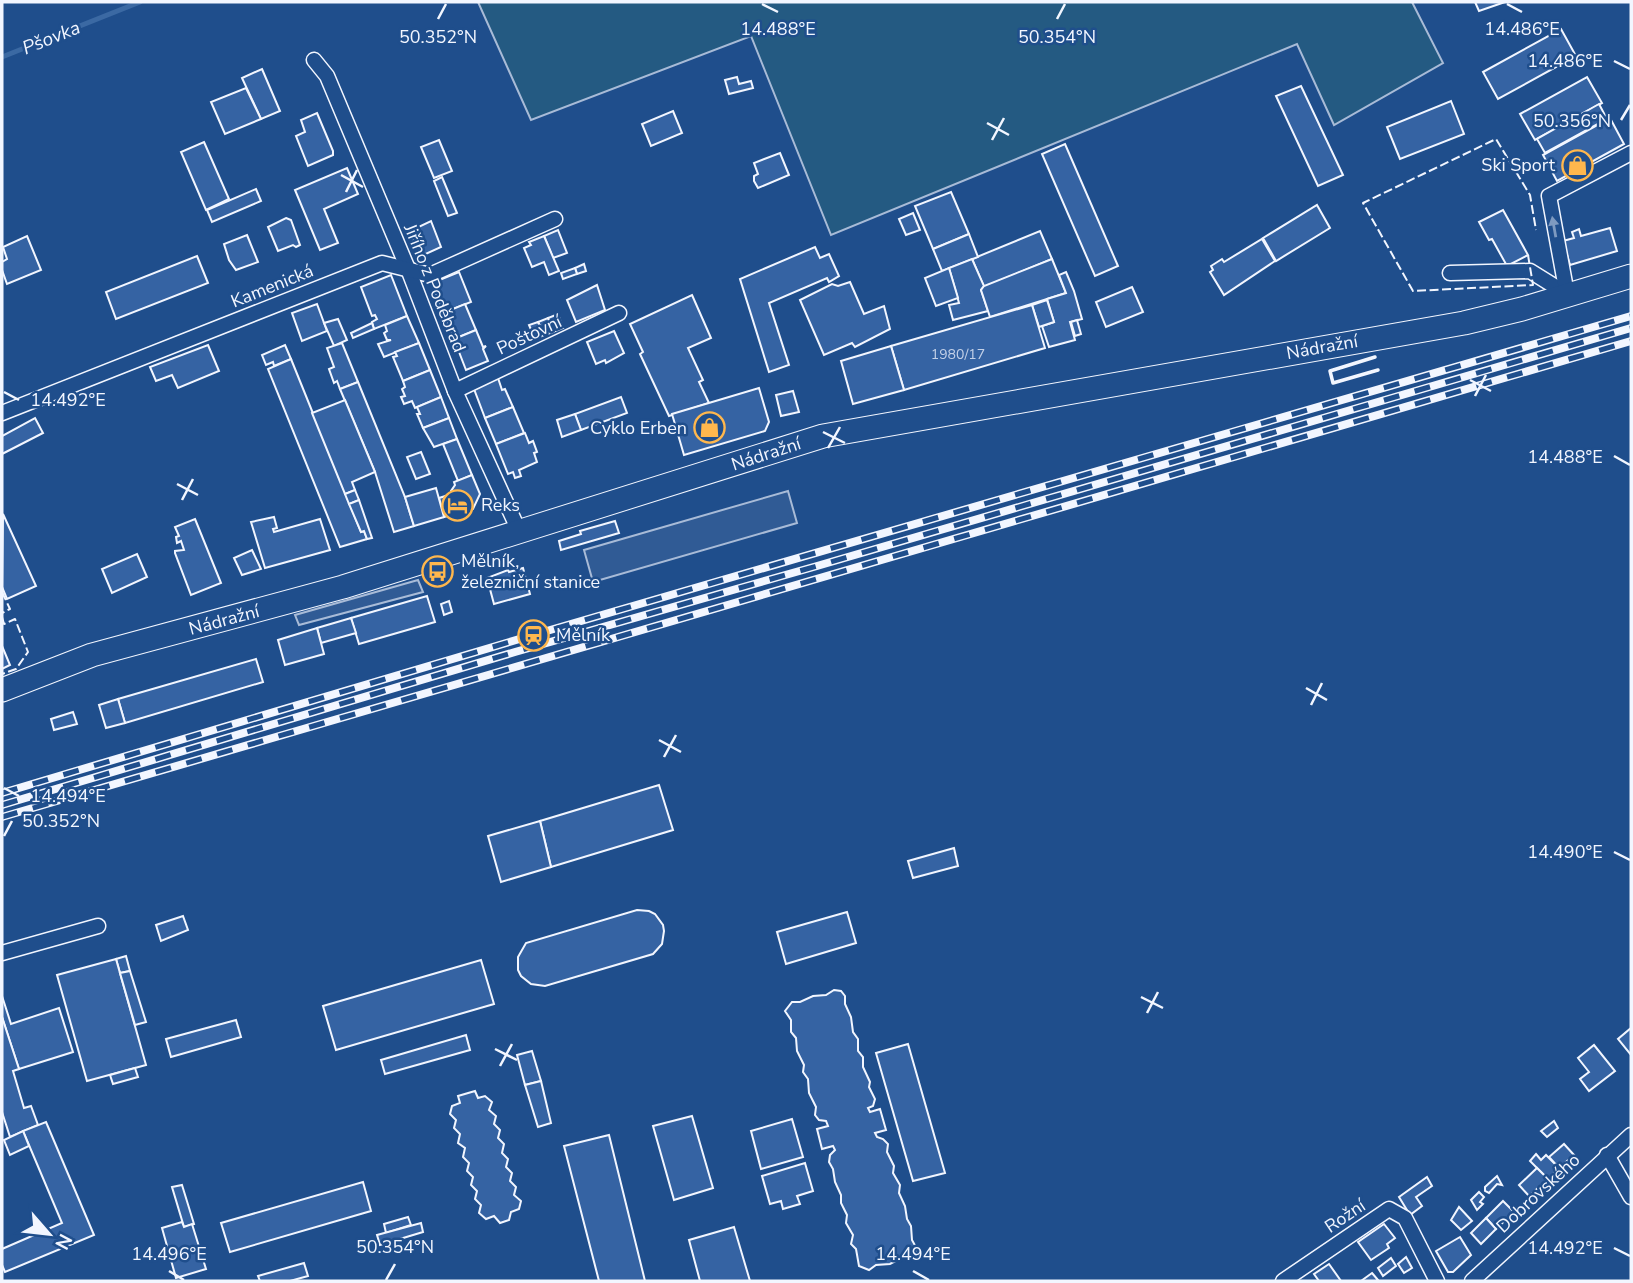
<svg xmlns="http://www.w3.org/2000/svg" width="1633" height="1283" font-family="'Nunito Sans',sans-serif">
  <style>
    .green { fill: #245a82; stroke: #a8bbd7; stroke-width: 2 }
    .parking { fill: #305b95; stroke: #a8bbd7; stroke-width: 2 }
    .lines { fill: none; stroke-linecap: round; stroke-linejoin: round }
    .stream { stroke: #3b69a3; stroke-width: 5 }
    .building { fill: #3563a3; stroke: #f2f6ff; stroke-width: 2 }
    .minor-casing { stroke: #f2f6ff; stroke-width: 17 }
    .primary-casing { stroke: #f2f6ff; stroke-width: 25 }
    .minor { stroke: #1f4e8c; stroke-width: 14 }
    .primary { stroke: #1f4e8c; stroke-width: 23 }
    .rail-casing { stroke: #f2f6ff; stroke-width: 8 }
    .rail { stroke: #1f4e8c; stroke-width: 5; stroke-dasharray: 16; stroke-linecap: butt }
    .fence { stroke: #f2f6ff; stroke-width: 2; stroke-dasharray: 9 3.5; stroke-linecap: butt }
    .wall { stroke: #f2f6ff; stroke-width: 3.5 }
    .oneway { fill: #7e9ac0 }
    .ticks { fill: none; stroke: #f2f6ff; stroke-width: 2.5 }
    .labels { text-anchor: middle; stroke-width: 5; stroke-linejoin: round; paint-order: stroke }
    .number-label { font-size: 14px; fill: #c3d1e8 }
    .poi-label { font-size: 18px; fill: #f2f6ff; stroke: #1f4e8c; text-anchor: start }
    .street-label { font-size: 18px; fill: #f2f6ff; stroke: #1f4e8c }
    .water-label { font-size: 19px; font-style: italic; fill: #f2f6ff; stroke: #1f4e8c }
    .ticks-label { font-size: 18px; text-anchor: middle; fill: #f2f6ff; stroke: #1f4e8c; stroke-width: 5; stroke-linejoin: round; paint-order: stroke }
  </style>
  <rect width="100%" height="100%" fill="#1f4e8c"/>
  <path class="green" d="M478 2H1412L1443 63 1334 125 1297 44 831 235 751 36 531 120Z"/>
  <g class="parking">
    <path d="M788 491 797 523 593 582 584 550Z"/>
    <path d="M418 580 423 592 299 625 295 615Z"/>
  </g>
  <g class="lines">
    <path class="stream" d="M2 57 140 2"/>
  </g>
  <g class="building">
    <path d="M1475 2H1505L1479 11Z"/>
    <path d="M1561 29 1576 56 1498 99 1483 72Z"/>
    <path d="M262 69 280 111 261 119 242 78Z"/>
    <path d="M737 77 739 84 751 81 753 88 729 94 725 80Z"/>
    <path d="M1587 77 1602 103 1535 140 1520 114Z"/>
    <path d="M1301 86 1343 175 1318 186 1276 96Z"/>
    <path d="M246 88 261 119 225 134 211 102Z"/>
    <path d="M1451 101 1464 134 1400 159 1387 127Z"/>
    <path d="M1599 104 1607 119 1545 153 1537 139Z"/>
    <path d="M673 111 682 133 651 146 642 124Z"/>
    <path d="M317 113 333 151V155L308 166 296 136 305 132 301 120Z"/>
    <path d="M1610 118 1624 144 1557 181 1543 155Z"/>
    <path d="M439 140 452 171 434 178 421 147Z"/>
    <path d="M204 142 229 199 206 210 181 152Z"/>
    <path d="M1065 144 1118 266 1095 276 1042 154Z"/>
    <path d="M780 153 789 175 758 188 754 181V176L758 174 754 163Z"/>
    <path d="M347 168 358 194 324 209 338 243 320 250 295 190Z"/>
    <path d="M442 177 457 213 448 216 434 181Z"/>
    <path d="M256 189 261 201 212 222 207 210Z"/>
    <path d="M951 192 969 234 933 249 915 206Z"/>
    <path d="M1317 205 1330 228 1276 261 1263 238Z"/>
    <path d="M1503 210 1528 255 1507 266 1492 239 1489 240 1479 222Z"/>
    <path d="M913 213 920 230 906 235 899 219Z"/>
    <path d="M286 218 291 220 300 245 296 247 293 245 278 251 268 227Z"/>
    <path d="M431 221 441 247 419 257 410 231Z"/>
    <path d="M1610 228 1617 251 1570 265 1563 241 1574 238 1572 232 1579 229 1581 236Z"/>
    <path d="M558 230 567 253 553 258 544 236Z"/>
    <path d="M1040 231 1052 259 984 287 972 259Z"/>
    <path d="M969 234 978 257 942 271 933 249Z"/>
    <path d="M247 235 258 262 236 270 229 260 224 244Z"/>
    <path d="M27 236 41 270 7 284 2 270V262L7 259 3 247Z"/>
    <path d="M544 236 559 271 549 275 544 262 532 267 524 248 531 245 529 242Z"/>
    <path d="M1262 239 1275 261 1224 295 1210 272 1213 270 1211 266 1222 259 1224 262Z"/>
    <path d="M815 247 820 258 829 254 839 276 829 282 827 278 769 303 789 365 769 372 740 279Z"/>
    <path d="M197 256 208 283 116 319 106 292Z"/>
    <path d="M972 259 984 286 981 290 988 311 953 320 949 305 959 303 949 268Z"/>
    <path d="M1052 259 1066 293 990 317 981 290 984 286Z"/>
    <path d="M584 264 586 271 577 274 575 268Z"/>
    <path d="M575 268 577 274 563 279 561 273Z"/>
    <path d="M949 268 958 298 936 306 925 278Z"/>
    <path d="M459 272 471 302 443 313 432 283Z"/>
    <path d="M1066 272 1074 291 1082 319 1070 322 1075 340 1049 347 1042 326 1054 322 1047 299 1066 293 1059 275Z"/>
    <path d="M391 275 407 316 374 329 372 322 377 319 375 315 372 316 361 287Z"/>
    <path d="M850 282 864 314 884 306 890 329 855 347 852 343 824 355 800 300 832 284 838 286Z"/>
    <path d="M597 285 605 310 576 322 567 300Z"/>
    <path d="M1132 287 1143 312 1106 327 1096 302Z"/>
    <path d="M692 295 711 338 688 348 703 380 699 382 709 403 669 416 640 354 643 352 630 324Z"/>
    <path d="M1047 300 1054 322 1039 327 1032 305Z"/>
    <path d="M317 304 327 331 302 341 292 313Z"/>
    <path d="M465 304 476 330 454 339 443 313Z"/>
    <path d="M1032 305 1045 348 904 390 891 346Z"/>
    <path d="M558 314 563 328 553 332 548 318Z"/>
    <path d="M407 316 419 343 384 357 378 344 391 340H387L384 333 387 331 385 325Z"/>
    <path d="M548 318 553 332 544 335 538 322Z"/>
    <path d="M338 319 347 340 334 346 324 323Z"/>
    <path d="M1077 320 1081 334 1075 336 1071 322Z"/>
    <path d="M538 322 544 335 535 339 529 325Z"/>
    <path d="M372 323 374 329 353 338 351 333Z"/>
    <path d="M476 330 483 347 486 346 483 349 488 361 466 370 454 339Z"/>
    <path d="M614 331 624 353 606 363 605 360 596 364 587 342Z"/>
    <path d="M342 343 358 382 340 389 337 381 334 383 329 369 334 367 327 348Z"/>
    <path d="M419 343 430 370 403 381 393 357 397 356 395 352Z"/>
    <path d="M208 345 219 371 178 388 172 375 156 381 150 367Z"/>
    <path d="M285 345 291 359 274 366 273 362 266 365 262 355Z"/>
    <path d="M891 346 904 390 853 404 841 361Z"/>
    <path d="M291 359 361 532 364 531 367 539 340 547 268 369Z"/>
    <path d="M430 370 441 397 415 408 412 401 404 404 401 397 405 396 402 389 405 387 403 381Z"/>
    <path d="M498 378 502 390 505 389 513 407 485 418 474 389Z"/>
    <path d="M358 382 405 497 414 526 394 532 375 472 340 389Z"/>
    <path d="M759 388 769 422 765 431 684 455 672 414Z"/>
    <path d="M793 391 799 412 781 416 776 395Z"/>
    <path d="M441 397 449 418 423 428 417 414H420L417 407Z"/>
    <path d="M621 397 627 413 581 430 575 414Z"/>
    <path d="M345 400 375 472 352 482 355 490 345 494 312 413Z"/>
    <path d="M513 407 524 433 496 444 485 418Z"/>
    <path d="M575 414 581 430 562 437 557 420Z"/>
    <path d="M35 418 43 433 2 454V436Z"/>
    <path d="M449 418 457 439 434 447 423 428Z"/>
    <path d="M525 433 529 443 533 441 537 452 534 453 537 462 519 470 521 476 515 478 513 472 508 474 496 444Z"/>
    <path d="M457 439 472 475 458 481 443 444Z"/>
    <path d="M421 452 430 474 416 479 407 457Z"/>
    <path d="M472 475 480 494 473 509 444 517 439 498 452 494 451 491 455 485 454 482Z"/>
    <path d="M436 488 444 517 414 526 405 497Z"/>
    <path d="M355 490 359 500 349 504 345 494Z"/>
    <path d="M359 500 372 538 367 539 364 531 361 532 349 504Z"/>
    <path d="M3 514 36 586 7 599 2 587Z"/>
    <path d="M274 517 277 528 273 529 274 532 320 519 330 550 265 568 251 522Z"/>
    <path d="M195 519 221 583 191 595 175 553V551L184 550 181 541 177 543 176 537 179 536 175 527Z"/>
    <path d="M615 521 619 533 561 550 559 541 581 534 580 531Z"/>
    <path d="M252 550 261 569 242 575 234 558Z"/>
    <path d="M137 554 147 577 112 593 102 569Z"/>
    <path d="M523 568 530 594 494 604 487 578 508 570 509 572Z"/>
    <path d="M427 596 435 622 359 644 351 618Z"/>
    <path d="M449 601 452 612 444 615 441 604Z"/>
    <path d="M351 618 356 633 321 643 317 628Z"/>
    <path d="M317 628 324 654 285 665 278 640Z"/>
    <path d="M2 646 10 665 2 669Z"/>
    <path d="M256 659 263 682 125 723 118 699Z"/>
    <path d="M118 699 125 723 106 728 99 705Z"/>
    <path d="M73 712 77 724 54 730 51 719Z"/>
    <path d="M659 785 673 830 551 867 540 821Z"/>
    <path d="M540 821 551 867 501 882 488 836Z"/>
    <path d="M954 848 958 866 913 878 908 861Z"/>
    <path d="M637 910 649 911 655 914 663 925 664 931 662 944 653 954 545 986 531 984 521 976 518 970V957L526 943Z"/>
    <path d="M847 912 856 943 786 964 777 932Z"/>
    <path d="M183 916 188 930 161 941 156 925Z"/>
    <path d="M126 956 130 971 120 973 116 959Z"/>
    <path d="M116 959 146 1065 87 1081 57 975Z"/>
    <path d="M481 960 494 1004 336 1050 323 1006Z"/>
    <path d="M130 971 146 1022 135 1025 120 973Z"/>
    <path d="M834 990 841 991 845 996V1004L851 1017 853 1032 858 1039V1051L863 1057V1067L870 1082 869 1087 875 1099 873 1106 868 1108 870 1112 880 1109 886 1130 875 1133 877 1137 883 1139 888 1144 887 1152 894 1166 893 1173 900 1185 899 1193 905 1206 907 1219 911 1226 912 1240 917 1249 915 1255 910 1258 903 1257 890 1264 876 1265 869 1270 859 1266 856 1249 851 1244 853 1235 846 1223 847 1215 841 1203V1195L835 1182 833 1169 829 1162 830 1155 835 1150 833 1146 822 1149 817 1129 828 1126 826 1121 819 1120 815 1115 816 1107 809 1093 808 1079 803 1072 804 1065 797 1051 796 1038 791 1032V1020L785 1011 792 1002H800L813 996 826 995Z"/>
    <path d="M2 996 11 1024 59 1008 73 1052 19 1069 2 1017Z"/>
    <path d="M2 1017 19 1069 13 1071 24 1108 31 1106 38 1125 10 1137 2 1112Z"/>
    <path d="M236 1020 241 1037 171 1057 166 1039Z"/>
    <path d="M1631 1028V1055L1618 1039Z"/>
    <path d="M466 1035 470 1050 385 1074 381 1060Z"/>
    <path d="M908 1044 945 1173 913 1181 876 1053Z"/>
    <path d="M1594 1045 1615 1071 1589 1091 1580 1079 1589 1072 1578 1058Z"/>
    <path d="M532 1051 541 1081 525 1085 517 1055Z"/>
    <path d="M135 1068 138 1077 113 1084 110 1075Z"/>
    <path d="M541 1081 551 1123 538 1127 525 1085Z"/>
    <path d="M475 1091 478 1098 485 1096 492 1102 489 1110 496 1116 494 1124 500 1130 498 1138 504 1144 502 1153 508 1159 506 1167 512 1173 510 1181 516 1187 514 1195 521 1201 519 1209 511 1212 509 1220 500 1223 494 1216 486 1219 479 1213 481 1205 475 1199 477 1191 471 1185 473 1177 467 1171 469 1163 463 1157 465 1148 458 1143 460 1134 454 1128 456 1120 450 1114 452 1106 460 1103 458 1096Z"/>
    <path d="M692 1116 713 1188 674 1200 653 1126Z"/>
    <path d="M792 1119 803 1157 761 1169 751 1131Z"/>
    <path d="M1554 1121 1558 1128 1547 1137 1541 1131Z"/>
    <path d="M46 1122 94 1235 5 1272 2 1265V1249L62 1223 23 1131Z"/>
    <path d="M23 1131 29 1146 10 1155 4 1140Z"/>
    <path d="M609 1135 645 1281H599L564 1146Z"/>
    <path d="M1564 1144 1574 1155 1559 1168 1549 1157Z"/>
    <path d="M1536 1154 1541 1160 1546 1155 1559 1168 1548 1179 1530 1161Z"/>
    <path d="M805 1163 813 1191 797 1196 800 1204 783 1209 781 1201 770 1204 762 1176Z"/>
    <path d="M1537 1168 1548 1179 1529 1196 1519 1185Z"/>
    <path d="M1497 1176 1502 1185 1497 1184 1489 1193 1485 1191V1187Z"/>
    <path d="M1427 1177 1432 1186 1416 1197 1422 1206 1410 1215 1399 1197Z"/>
    <path d="M363 1182 371 1211 230 1252 221 1223Z"/>
    <path d="M182 1185 194 1224 184 1227 172 1187Z"/>
    <path d="M1479 1192 1484 1197 1480 1202 1483 1204 1477 1210 1471 1200Z"/>
    <path d="M1503 1201 1514 1212 1496 1229 1486 1218Z"/>
    <path d="M1459 1207 1472 1221 1461 1230 1451 1220Z"/>
    <path d="M408 1217 411 1225 386 1233 384 1224Z"/>
    <path d="M1486 1218 1496 1229 1481 1244 1471 1233Z"/>
    <path d="M182 1222 184 1227 192 1224 206 1269 176 1278 162 1228Z"/>
    <path d="M421 1223 423 1232 380 1245 377 1235Z"/>
    <path d="M1384 1224 1395 1238 1387 1244 1389 1248 1371 1260 1358 1242Z"/>
    <path d="M734 1227 750 1281H700L689 1240Z"/>
    <path d="M1460 1237 1471 1255 1453 1272H1448L1436 1251Z"/>
    <path d="M1406 1257 1412 1268 1404 1273 1398 1264Z"/>
    <path d="M1391 1258 1396 1266 1383 1276 1378 1268Z"/>
    <path d="M304 1263 308 1276 290 1281H260L258 1276Z"/>
    <path d="M1329 1264 1341 1281H1319L1314 1274Z"/>
    <path d="M1372 1273 1378 1280 1376 1281H1361Z"/>
  </g>
  <g class="lines">
    <defs>
      <g id="minor">
        <path d="M314 60 327 76 408 269 455 391 519 531"/>
        <path d="M1450 273 1530 271 1567 294"/>
        <path d="M1567 294 1549 196 1631 153"/>
        <path d="M455 391 619 313"/>
        <path d="M2 413 382 263 430 275 555 219"/>
        <path d="M2 953 98 926"/>
        <path d="M1607 1155 1631 1197"/>
        <path d="M1283 1281 1389 1209 1405 1218 1437 1281"/>
        <path d="M1472 1281 1631 1135"/>
      </g>
      <path id="primary" d="M2 690 92 655 343 587 823 436 1464 323 1522 309 1631 276"/>
    </defs>
    <use href="#minor" class="minor-casing"/>
    <use href="#primary" class="primary-casing"/>
    <use href="#minor" class="minor"/>
    <use href="#primary" class="primary"/>
    <defs>
      <g id="rail">
        <path d="M2 793 533 635 1631 316"/>
        <path d="M2 805 515 652 817 566 1631 328"/>
        <path d="M2 817 1631 341"/>
      </g>
    </defs>
    <use href="#rail" class="rail-casing"/>
    <use href="#rail" class="rail"/>
    <g class="fence">
      <path d="M1528 255 1533 285 1413 291 1363 203 1496 139 1530 195 1536 230"/>
      <path d="M2 592 10 609 2 613"/>
      <path d="M2 617 4 624 15 619 28 652 16 669 2 674"/>
    </g>
    <path class="wall" d="M1375 357 1330 371 1333 383 1378 370"/>
  </g>
  <defs><path id="oneway-solid" d="M-6-.8H1V-3.2L6.5 0L1 3.2V.8H-6Z" transform="scale(1.75)"/></defs>
  <use class="oneway" href="#oneway-solid" transform="translate(1554 227) rotate(-100)"/>
  <path class="ticks" d="M762 4 778 12M1507 4 1522 12M438 19 446 4M1057 19 1065 4M1614 61 1630 69M1621 120 1630 105M987 123 1009 135M992 140 1004 118M341 175 363 187M346 192 357 170M1470 380 1491 391M4 392 19 400M1475 396 1486 375M823 432 845 443M828 448 840 427M1614 456 1630 465M177 484 198 495M182 500 193 479M1306 688 1327 700M1311 705 1322 683M659 740 681 752M664 757 676 735M4 788 19 796M4 836 12 821M1614 852 1630 860M1141 997 1163 1008M1147 1013 1158 992M495 1049 517 1060M500 1066 512 1044M1614 1248 1630 1256M169 1271 184 1280M913 1271 929 1280M386 1280 395 1264"/>
  <defs>
    <symbol id="shop-ring" viewBox="-11 -11 22 22"><circle r="9.5" fill="#1f4e8c" stroke="#ffb74d" stroke-width="1.5"/><path d="M-5-2.5h2.3a2.7 3.5 0 0 1 5.4 0H5L5.5 6h-11ZM-1.5-2.5h3a1.5 2.3 0 0 0-3 0Z" fill="#ffb74d"/></symbol>
    <symbol id="hotel-ring" viewBox="-11 -11 22 22"><circle r="9.5" fill="#1f4e8c" stroke="#ffb74d" stroke-width="1.5"/><path d="M-6-4.5h1.5V1H6V5H4.5V3h-9V5H-6ZM-4 0a1.8 1.8 0 1 1 3.6 0ZM.5 0V-2.5h3Q6-2.5 6 0Z" fill="#ffb74d"/></symbol>
    <symbol id="bus-ring" viewBox="-11 -11 22 22"><circle r="9.5" fill="#1f4e8c" stroke="#ffb74d" stroke-width="1.5"/><path d="M-5-6H5V4H4V6H2V4H-2V6H-4V4H-5ZM-3.5-4V0h7V-4ZM-3.5 1.2v1.5H-2V1.2ZM2 1.2v1.5H3.5V1.2Z" fill="#ffb74d"/></symbol>
    <symbol id="station-ring" viewBox="-11 -11 22 22"><circle r="9.5" fill="#1f4e8c" stroke="#ffb74d" stroke-width="1.5"/><path d="M-3-6H3Q5-6 5-4V2Q5 4 3 4L4.5 6H3L1.5 4h-3L-3 6H-4.5L-3 4Q-5 4-5 2V-4Q-5-6-3-6ZM-3.5-4v3h7v-3ZM-3.5 1v1.5H-2V1ZM2 1v1.5H3.5V1Z" fill="#ffb74d"/></symbol>
  </defs>
  <g fill-rule="evenodd">
    <use href="#shop-ring" x="1560" y="148" width="35" height="35"/>
    <use href="#shop-ring" x="692" y="410" width="35" height="35"/>
    <use href="#hotel-ring" x="440" y="488" width="35" height="35"/>
    <use href="#bus-ring" x="420" y="554" width="35" height="35"/>
    <use href="#station-ring" x="516" y="618" width="35" height="35"/>
  </g>
  <g class="labels">
    <g class="number-label">
      <text x="958" y="359">1980/17</text>
    </g>
    <g class="poi-label">
      <text x="1555" y="171" text-anchor="end">Ski Sport</text>
      <text x="687" y="434" text-anchor="end">Cyklo Erben</text>
      <text x="481" y="511">Reks</text>
      <text x="461" y="567">Mělník,<tspan x="461" dy="21">železniční stanice</tspan></text>
      <text x="556" y="641">Mělník</text>
    </g>
    <g class="street-label">
      <text transform="translate(272 286) rotate(-22)" y="6">Kamenická</text>
      <text transform="translate(435 288) rotate(68)" y="6">Jiřího z Poděbrad</text>
      <text transform="translate(529 335) rotate(-25)" y="6">Poštovní</text>
      <text transform="translate(1322 347) rotate(-10)" y="6">Nádražní</text>
      <text transform="translate(766 454) rotate(-18)" y="6">Nádražní</text>
      <text transform="translate(224 620) rotate(-15)" y="6">Nádražní</text>
      <text transform="translate(1538 1193) rotate(-43)" y="6">Dobrovského</text>
      <text transform="translate(1345 1216) rotate(-34)" y="6">Rožní</text>
    </g>
    <g class="water-label">
      <text transform="translate(51 37) rotate(-22)" y="7">Pšovka</text>
    </g>
  </g>
  <g class="ticks-label">
    <text x="1522" y="35">14.486°E</text>
    <text x="778" y="35">14.488°E</text>
    <text x="438" y="43">50.352°N</text>
    <text x="1057" y="43">50.354°N</text>
    <text x="1565" y="67">14.486°E</text>
    <text x="1572" y="127">50.356°N</text>
    <text x="68" y="406">14.492°E</text>
    <text x="1565" y="463">14.488°E</text>
    <text x="68" y="802">14.494°E</text>
    <text x="61" y="827">50.352°N</text>
    <text x="1565" y="858">14.490°E</text>
    <text x="395" y="1253">50.354°N</text>
    <text x="1565" y="1254">14.492°E</text>
    <text x="169" y="1260">14.496°E</text>
    <text x="913" y="1260">14.494°E</text>
  </g>
  <rect width="1633" height="1283" fill="none" stroke="#f2f6ff" stroke-width="7"/>
  <g transform="translate(49 1234) rotate(118)" stroke="#1f4e8c" stroke-width="5" paint-order="stroke">
  <path d="M0-5L12 26L0 18L-12 26Z" fill="#f2f6ff"/>
  <text y="-10" font-size="19" font-weight="bold" text-anchor="middle" fill="#f2f6ff">N</text>
  </g>
</svg>
